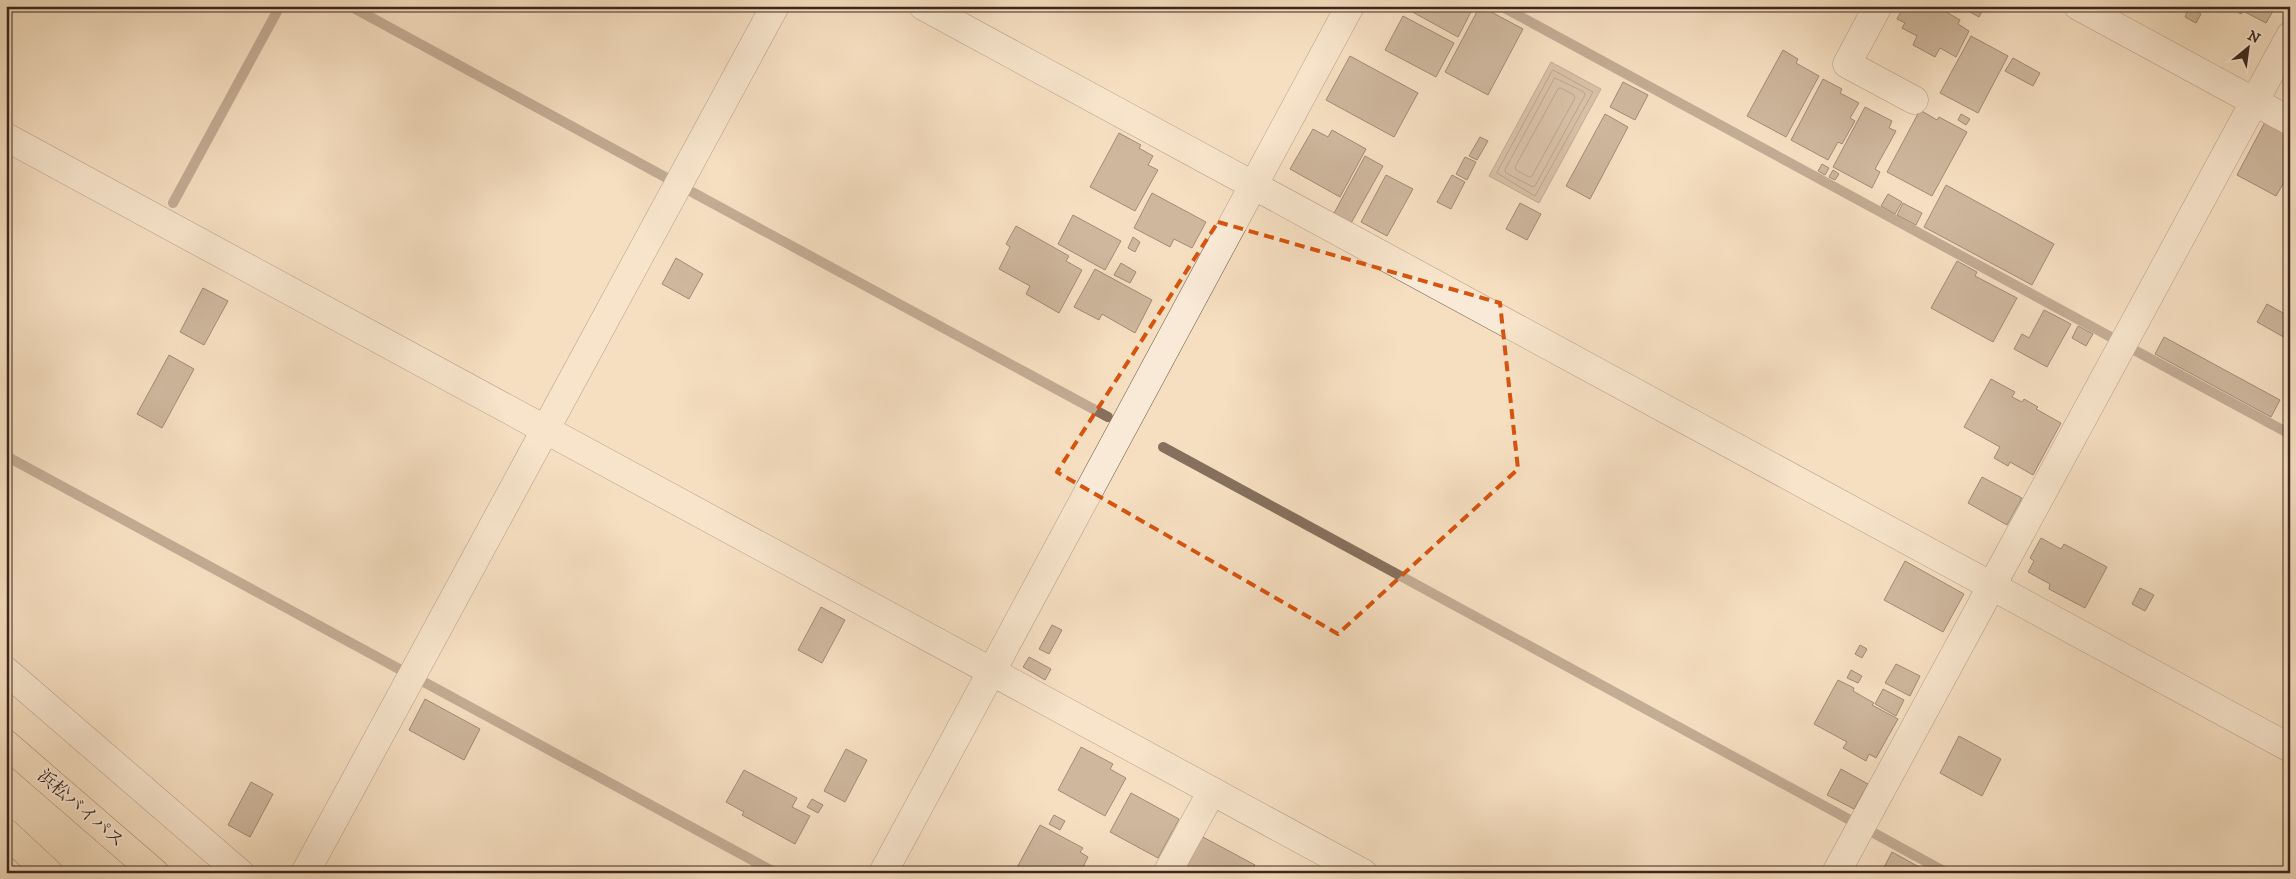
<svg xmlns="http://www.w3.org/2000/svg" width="2296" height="879" font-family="'IM FELL DW Pica','Noto Serif JP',serif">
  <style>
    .water { fill: #b7a089; stroke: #86705d }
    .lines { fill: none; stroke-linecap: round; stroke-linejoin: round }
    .shore { stroke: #7a6452; stroke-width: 1 }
    .stream { stroke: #86705d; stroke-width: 10 }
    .building { fill: #9d8772; stroke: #3c271c }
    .minor-casing { stroke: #6a5545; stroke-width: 29 }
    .highway-casing { stroke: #3c271c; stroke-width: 29 }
    .minor { stroke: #f9ead7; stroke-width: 28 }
    .highway { stroke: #f6dfc1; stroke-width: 28 }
    .marked { fill: none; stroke: #d7540e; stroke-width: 4; stroke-dasharray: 10 6; stroke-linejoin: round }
    .labels { text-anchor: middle; stroke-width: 4; stroke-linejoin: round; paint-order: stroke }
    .street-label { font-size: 18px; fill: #3c271c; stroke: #f9ead7 }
  </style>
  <rect width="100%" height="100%" fill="#f6dfc1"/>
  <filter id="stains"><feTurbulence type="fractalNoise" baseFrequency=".004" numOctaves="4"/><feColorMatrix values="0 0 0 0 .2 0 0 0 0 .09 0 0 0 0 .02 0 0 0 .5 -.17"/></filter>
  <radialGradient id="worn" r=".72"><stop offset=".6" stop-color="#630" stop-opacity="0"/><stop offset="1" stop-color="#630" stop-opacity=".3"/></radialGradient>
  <path class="water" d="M1551 62 1601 89 1539 203 1489 176Z"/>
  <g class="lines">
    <g class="shore">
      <path d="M1553 70 1593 92 1535 196 1497 173Z"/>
      <path d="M1555 78 1584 92 1585 95 1535 186 1533 187 1506 173 1505 170Z"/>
      <path d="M1561 88 1574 95 1575 98 1532 176 1529 177 1516 170 1515 167 1558 89Z"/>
    </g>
    <g class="stream">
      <path d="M350 6 665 177"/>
      <path d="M1501 6 2109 336"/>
      <path d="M692 192 1108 417"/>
      <path d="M173 203 280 6"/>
      <path d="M2136 351 2290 434"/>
      <path d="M1163 447 1850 820"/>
      <path d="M6 456 401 670"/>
      <path d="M424 682 776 873"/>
      <path d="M1872 832 1947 873"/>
    </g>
  </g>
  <g class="building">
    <path d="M1408 6H1474L1458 37 1407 9Z"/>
    <path d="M1480 6 1523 29 1488 95 1445 72Z"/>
    <path d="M1904 6H1936L1960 20 1958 24 1969 31 1956 57 1940 48 1935 57 1913 45 1917 36 1902 28 1905 23 1897 19Z"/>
    <path d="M1959 6H1985L1979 17Z"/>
    <path d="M2225 6H2276L2266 23 2243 11 2241 14Z"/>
    <path d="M2189 7 2201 14 2196 23 2185 17Z"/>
    <path d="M1403 16 1454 43 1436 77 1385 50Z"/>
    <path d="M1971 36 2008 56 1978 113 1940 93Z"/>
    <path d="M1783 50 1798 59 1796 63 1819 76 1786 137 1747 116Z"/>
    <path d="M1350 56 1418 93 1394 137 1326 100Z"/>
    <path d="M2013 58 2040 73 2033 86 2005 71Z"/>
    <path d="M1823 79 1842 89 1840 93 1859 103 1850 118 1855 121 1842 144 1838 142 1828 160 1791 140Z"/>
    <path d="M1623 82 1648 95 1635 120 1610 107Z"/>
    <path d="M1865 107 1892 121 1889 128 1896 131 1875 169 1880 172 1872 188 1833 167Z"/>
    <path d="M1920 110 1937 120 1939 117 1967 132 1932 196 1887 172Z"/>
    <path d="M1605 114 1628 127 1590 199 1566 186Z"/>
    <path d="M1961 114 1970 119 1966 125 1958 120Z"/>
    <path d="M2265 122 2290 135V172L2276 196 2237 175Z"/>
    <path d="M1313 129 1328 137 1332 130 1366 149 1340 197 1290 169Z"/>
    <path d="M1119 133 1141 145 1139 148 1153 156 1148 165 1158 170 1135 211 1090 187Z"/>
    <path d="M1480 137 1488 141 1477 160 1469 156Z"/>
    <path d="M1365 156 1383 166 1350 225 1333 215Z"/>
    <path d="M1465 157 1476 162 1467 180 1456 174Z"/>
    <path d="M1822 164 1829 168 1825 175 1818 171Z"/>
    <path d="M1833 170 1839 174 1835 180 1829 177Z"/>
    <path d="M1386 175 1413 189 1387 236 1361 222Z"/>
    <path d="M1452 175 1465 182 1451 209 1437 202Z"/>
    <path d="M1946 185 2054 244 2032 285 1924 227Z"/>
    <path d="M1152 193 1206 222 1192 248 1174 239 1170 247 1134 228Z"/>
    <path d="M1888 194 1902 202 1895 214 1881 206Z"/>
    <path d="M1520 203 1541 214 1527 240 1506 229Z"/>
    <path d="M1903 203 1922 213 1916 225 1897 215Z"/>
    <path d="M1073 215 1121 241 1105 270 1058 244Z"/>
    <path d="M1016 226 1069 256 1066 261 1082 270 1059 313 1026 294 1030 286 999 269 1010 247 1006 244Z"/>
    <path d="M1133 237 1140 242 1135 252 1128 248Z"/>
    <path d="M676 258 703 274 689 299 662 284Z"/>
    <path d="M1957 261 1977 272 1975 276 2017 298 1993 342 1931 308Z"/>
    <path d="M1121 263 1136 272 1130 283 1114 275Z"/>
    <path d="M1095 269 1152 300 1135 333 1102 314 1099 320 1074 307Z"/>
    <path d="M203 288 228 301 204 345 180 332Z"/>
    <path d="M2267 304 2290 317 2289 340 2257 322Z"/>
    <path d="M2044 310 2071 324 2047 367 2014 349 2022 334 2029 338Z"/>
    <path d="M2078 326 2093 334 2086 346 2072 338Z"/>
    <path d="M2164 337 2280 400 2271 417 2155 354Z"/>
    <path d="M169 355 194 369 162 428 137 414Z"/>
    <path d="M1991 379 2015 392 2012 397 2022 402 2024 399 2038 407 2036 409 2061 423 2033 475 2010 462 2008 466 1994 458 2000 447 1964 427Z"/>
    <path d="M1982 477 2022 498 2007 525 1968 503Z"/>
    <path d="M2041 538 2061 549 2064 544 2107 567 2085 608 2049 589 2050 584 2028 572 2034 561 2030 558Z"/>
    <path d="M1905 561 1964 594 1943 632 1884 600Z"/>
    <path d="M2140 588 2154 595 2145 611 2132 604Z"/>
    <path d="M821 607 845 620 822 663 798 650Z"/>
    <path d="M1052 625 1062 630 1049 654 1039 649Z"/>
    <path d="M1860 645 1867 649 1862 658 1855 654Z"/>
    <path d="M1029 657 1051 669 1045 680 1023 667Z"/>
    <path d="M1896 664 1920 676 1910 696 1885 683Z"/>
    <path d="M1851 670 1862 676 1858 683 1847 678Z"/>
    <path d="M1838 680 1854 688 1853 691 1874 703 1872 705 1898 719 1876 758 1869 754 1866 761 1843 748 1847 742 1814 724Z"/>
    <path d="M1883 689 1904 700 1896 716 1875 704Z"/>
    <path d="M425 699 480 729 464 760 409 730Z"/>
    <path d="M1959 736 2001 759 1982 796 1940 773Z"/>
    <path d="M1081 747 1113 764 1110 769 1126 778 1105 816 1058 790Z"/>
    <path d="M846 749 867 760 845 802 824 791Z"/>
    <path d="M1841 769 1868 784 1854 809 1827 795Z"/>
    <path d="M744 770 797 798 792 807 810 816 795 844 742 815 744 812 726 802Z"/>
    <path d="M251 782 273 794 250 837 228 825Z"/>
    <path d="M1131 793 1179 819 1158 858 1110 832Z"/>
    <path d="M812 799 823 805 818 813 807 807Z"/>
    <path d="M1054 815 1065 821 1060 830 1049 824Z"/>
    <path d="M1040 825 1083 848 1080 852 1088 857 1080 873H1014Z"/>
    <path d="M1201 836 1255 865 1251 873H1182Z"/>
    <path d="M1892 852 1930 873H1881Z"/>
  </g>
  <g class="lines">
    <defs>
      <g id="minor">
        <path d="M923 6 2290 748"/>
        <path d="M1878 6 1847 64 1914 100"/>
        <path d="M2078 6 2290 121"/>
        <path d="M6 137 1363 873"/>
        <path d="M6 671 240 873"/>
        <path d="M305 873 775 6"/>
        <path d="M883 873 1350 6"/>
        <path d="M1167 873 1212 791"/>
        <path d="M1836 873 2290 36"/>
      </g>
      <g id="highway">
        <path d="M6 744 155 873"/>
        <path d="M6 833 49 873"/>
      </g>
    </defs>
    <use href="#minor" class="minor-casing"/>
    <use href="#highway" class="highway-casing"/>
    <use href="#minor" class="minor"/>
    <use href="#highway" class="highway"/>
  </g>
  <path d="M0 0H2296V879H0ZM1218 222 1500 303 1518 469 1338 634 1057 472Z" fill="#f6dfc1" fill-opacity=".55" fill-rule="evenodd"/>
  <path class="marked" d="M1218 222 1500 303 1518 469 1338 634 1057 472Z"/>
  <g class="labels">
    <g class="street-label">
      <text transform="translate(81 808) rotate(41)" y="6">浜松バイパス</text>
    </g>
  </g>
  <rect width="2296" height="879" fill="none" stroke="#f6dfc1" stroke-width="25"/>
  <rect x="8" y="8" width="2281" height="864" fill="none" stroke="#3c271c" stroke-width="2.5"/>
  <rect x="12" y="12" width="2271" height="854" fill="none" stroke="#3c271c"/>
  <g transform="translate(2248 48) rotate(29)" stroke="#f9ead7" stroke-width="4" paint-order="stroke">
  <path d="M0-4L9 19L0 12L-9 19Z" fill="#3c271c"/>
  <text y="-8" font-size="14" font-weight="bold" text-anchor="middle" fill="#3c271c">N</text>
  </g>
  <rect width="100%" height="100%" filter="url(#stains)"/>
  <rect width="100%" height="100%" fill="url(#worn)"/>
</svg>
